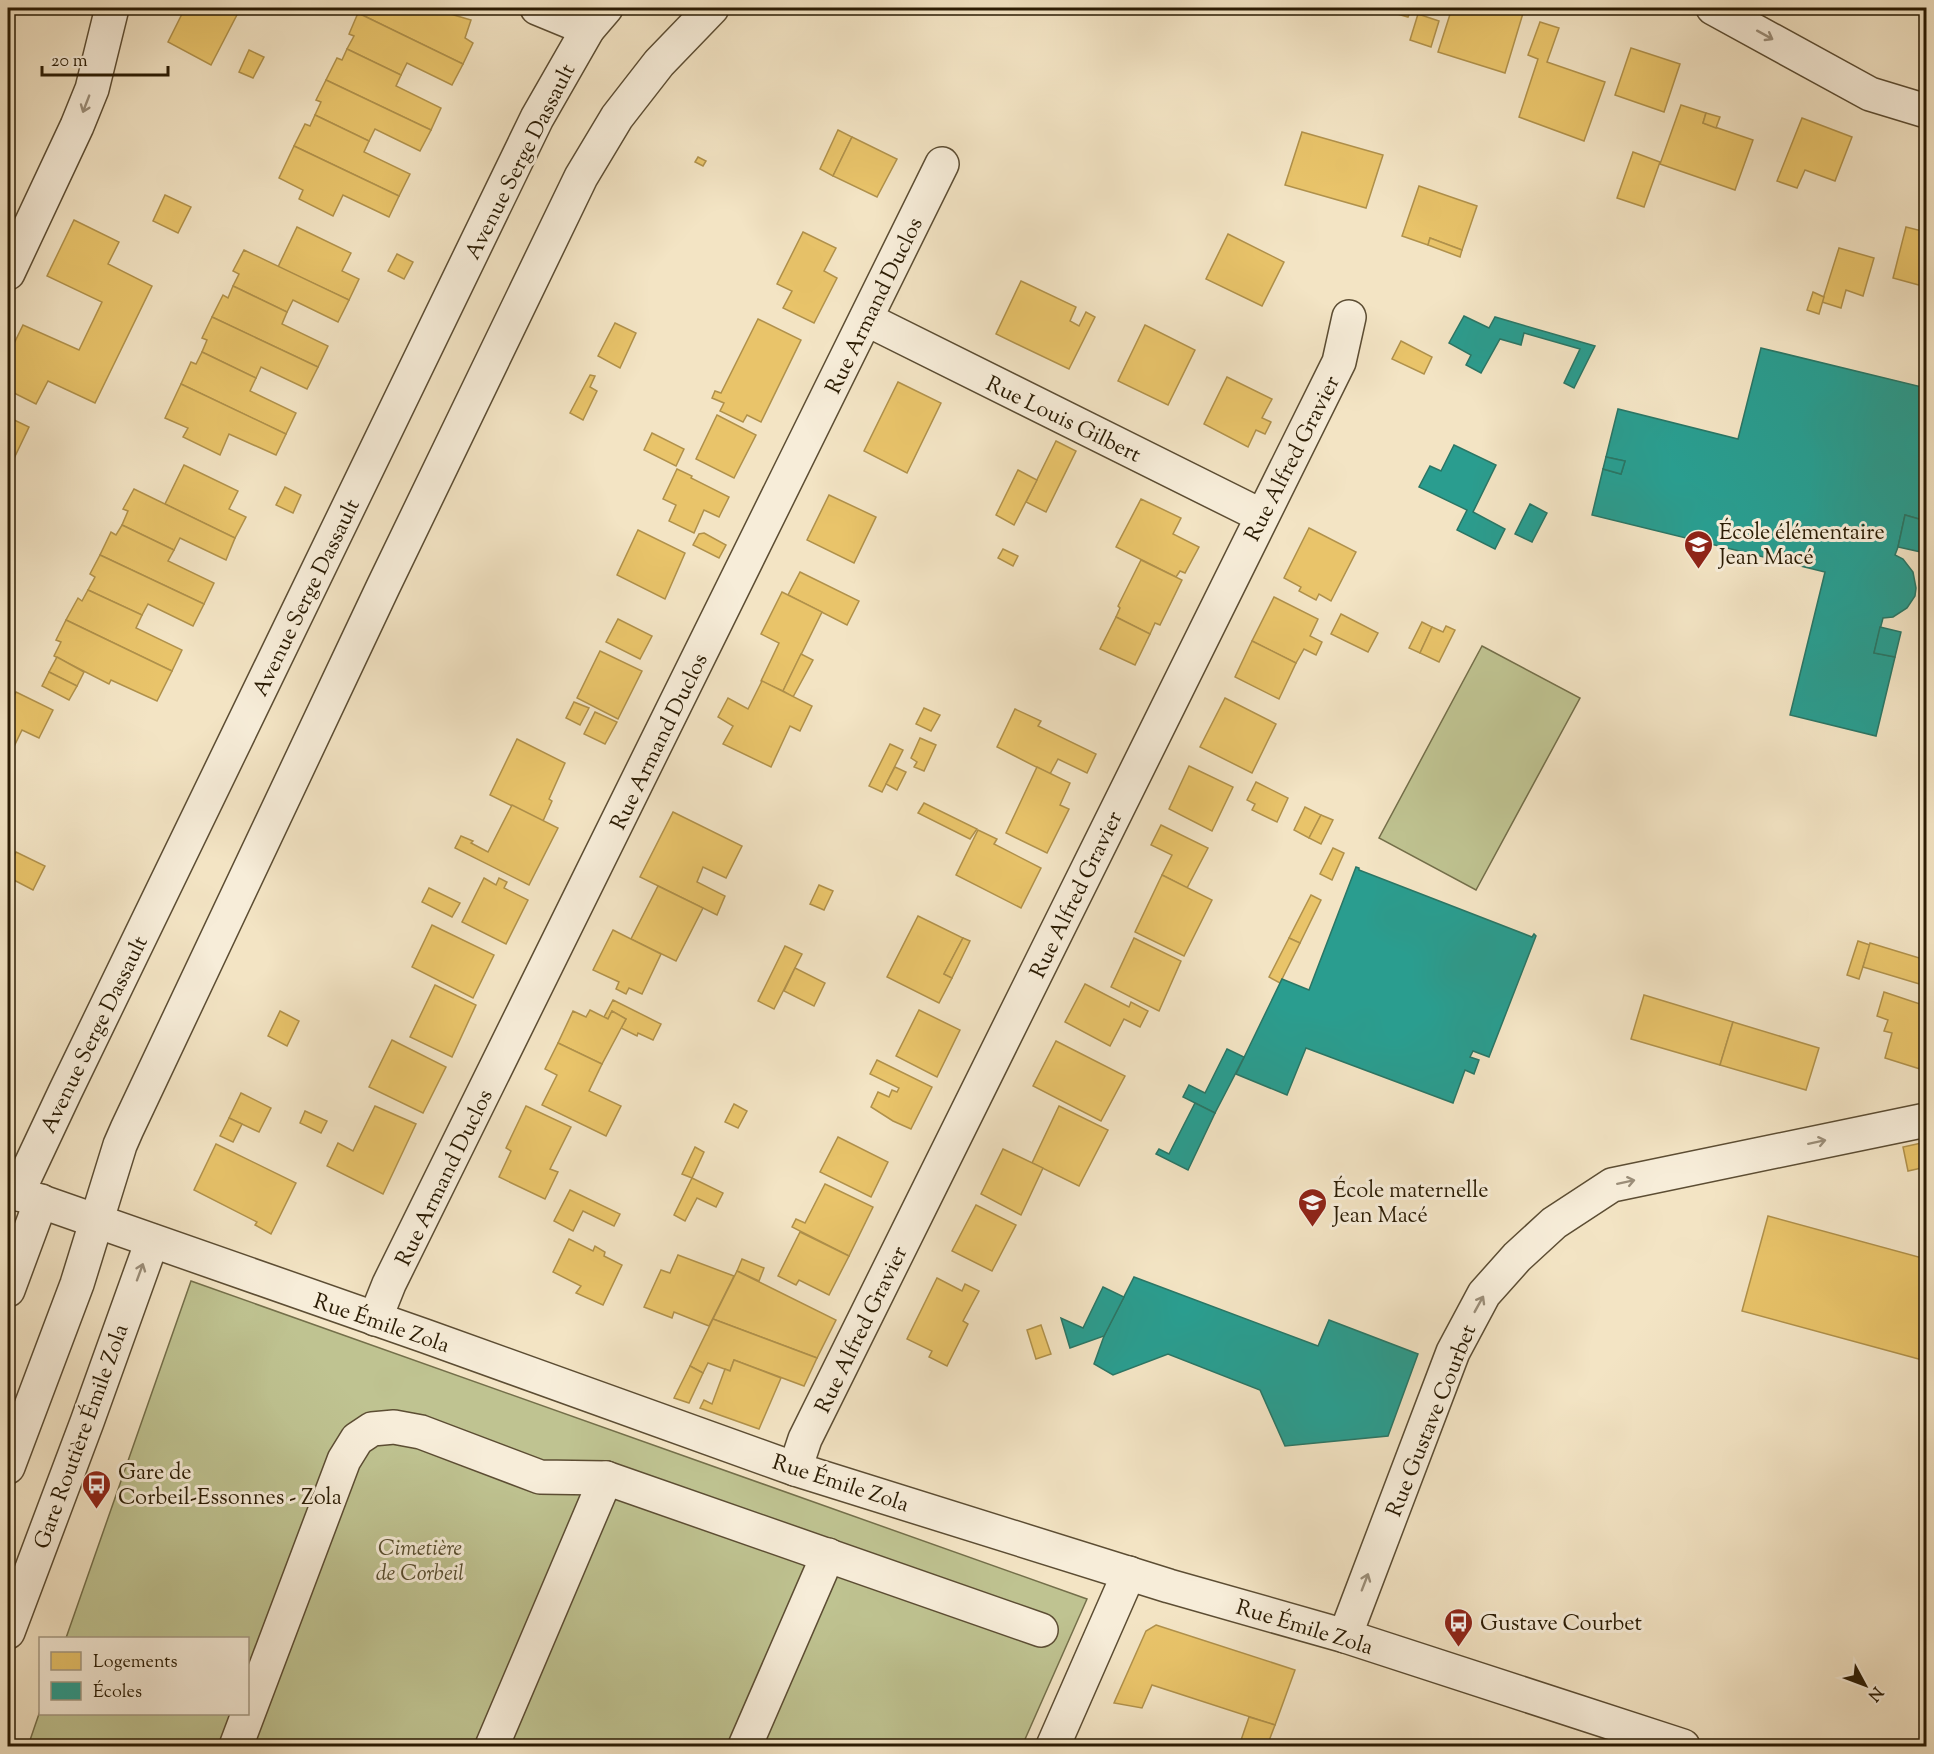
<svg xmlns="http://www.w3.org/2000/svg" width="1934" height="1754" font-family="'Sorts Mill Goudy',serif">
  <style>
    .green { fill: #bfc391; stroke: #746f4a; stroke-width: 1.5 }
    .homes { fill: #e9c46a; stroke: #b0914b; stroke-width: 1.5 }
    .schools { fill: #2a9d8f; stroke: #2a7665; stroke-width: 1.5 }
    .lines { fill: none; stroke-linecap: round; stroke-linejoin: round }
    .minor-casing { stroke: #5c4d33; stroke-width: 36 }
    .minor { stroke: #f7edd9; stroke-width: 33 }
    .oneway { stroke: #9b8e79 }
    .labels { text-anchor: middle; stroke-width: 6; stroke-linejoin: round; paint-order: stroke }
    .street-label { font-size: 22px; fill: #2a1b03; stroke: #f7edd9 }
    .poi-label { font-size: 22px; fill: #2a1b03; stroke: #f7edd9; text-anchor: start }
    .park-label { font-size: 22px; font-style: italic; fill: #574d2e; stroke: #f7edd9 }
  </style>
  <rect width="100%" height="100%" fill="#f3e4c4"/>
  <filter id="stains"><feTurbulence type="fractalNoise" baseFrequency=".00333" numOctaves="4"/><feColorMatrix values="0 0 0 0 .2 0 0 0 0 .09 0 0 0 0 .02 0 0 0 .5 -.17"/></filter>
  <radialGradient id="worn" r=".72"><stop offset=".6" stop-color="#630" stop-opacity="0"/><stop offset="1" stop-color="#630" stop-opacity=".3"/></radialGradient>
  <g class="green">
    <path d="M1482 646 1580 698 1476 890 1379 838Z"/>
    <path d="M191 1281 1087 1599 1022 1746H28L40 1711V1714H248V1638H66Z"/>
  </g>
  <g class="homes">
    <path d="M185 8 240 9 211 65 168 42Z"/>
    <path d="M361 8H429L439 13 440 11 471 20 465 38 473 43 463 64 358 13Z"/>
    <path d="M1376 8H1412L1408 17Z"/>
    <path d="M1452 8H1518L1524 10 1505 73 1438 52Z"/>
    <path d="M358 13 463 64 452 85 407 63 401 75 347 49 354 36 349 34Z"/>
    <path d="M1418 14 1439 21 1431 47 1410 40Z"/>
    <path d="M1540 22 1559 28 1547 62 1605 82 1584 141 1519 117 1538 59 1528 55Z"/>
    <path d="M1631 48 1680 64 1664 112 1615 95Z"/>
    <path d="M347 49 401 75 396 86 441 108 431 130 326 80 337 58 342 60Z"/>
    <path d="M249 50 264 57 253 78 239 72Z"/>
    <path d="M326 80 431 130 420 151 375 129 369 141 315 115 321 102 316 100Z"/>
    <path d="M1681 105 1706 113 1703 123 1753 140 1735 190 1660 164Z"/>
    <path d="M1706 113 1720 117 1716 128 1703 123Z"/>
    <path d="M315 115 369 141 364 152 410 174 399 196 294 146 305 124 310 126Z"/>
    <path d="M1802 118 1852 137 1835 181 1805 170 1797 188 1777 181Z"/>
    <path d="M838 130 852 137 833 176 820 169Z"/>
    <path d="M1302 132 1383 155 1366 208 1285 185Z"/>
    <path d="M852 137 897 159 877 197 833 176Z"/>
    <path d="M294 146 399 196 389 217 343 195 333 216 299 199 303 190 279 178Z"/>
    <path d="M1633 152 1660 162 1644 207 1617 198Z"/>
    <path d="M698 157 706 161 703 166 695 162Z"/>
    <path d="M1419 186 1477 206 1462 250 1430 238 1428 245 1402 236Z"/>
    <path d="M165 195 191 207 178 233 153 221Z"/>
    <path d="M74 220 119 242 108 264 152 286 95 403 48 381 36 404 8 390V356L23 325 79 350 102 302 47 276Z"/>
    <path d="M297 227 351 253 342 271 359 279 349 300 278 267Z"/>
    <path d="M1906 227 1926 232V287L1893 278Z"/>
    <path d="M803 232 836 248 824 271 837 278 814 323 783 308 792 291 777 284Z"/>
    <path d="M1228 234 1284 262 1262 306 1206 279Z"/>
    <path d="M1430 238 1462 250 1460 257 1428 245Z"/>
    <path d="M1839 248 1874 258 1863 296 1846 290 1841 308 1822 302Z"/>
    <path d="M244 250 349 300 338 322 293 300 287 312 233 286 239 274 233 271Z"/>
    <path d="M397 254 413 262 404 279 388 271Z"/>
    <path d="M1021 281 1076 307 1070 321 1079 326 1086 312 1095 317 1069 369 996 334Z"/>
    <path d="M233 286 287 312 282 324 328 346 318 367 212 317 223 295 228 298Z"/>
    <path d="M1813 292 1824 297 1819 314 1807 310Z"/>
    <path d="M212 317 318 367 307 389 261 367 256 378 202 352 207 340 202 338Z"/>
    <path d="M758 319 801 340 761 422 747 415 743 422 720 411 724 403 712 398 715 391 721 393Z"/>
    <path d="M615 323 636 333 620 368 598 356Z"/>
    <path d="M1145 325 1195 350 1168 405 1118 381Z"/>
    <path d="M1401 341 1432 357 1424 374 1392 359Z"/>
    <path d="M202 352 256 378 250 391 296 413 286 434 181 384 191 362 196 364Z"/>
    <path d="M590 375 595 376 590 387 597 391 583 420 570 413Z"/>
    <path d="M1227 377 1272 399 1262 418 1271 422 1265 434 1256 430 1248 447 1204 424Z"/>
    <path d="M898 382 941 403 907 473 864 451Z"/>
    <path d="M181 384 286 434 276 455 229 434 220 455 183 437 188 428 165 418Z"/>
    <path d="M717 415 756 435 734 478 696 459Z"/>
    <path d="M8 417 29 427 8 471Z"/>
    <path d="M652 433 684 449 676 466 644 450Z"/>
    <path d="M1056 441 1076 451 1046 512 1026 502Z"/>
    <path d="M184 465 238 491 229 509 246 517 235 538 165 504Z"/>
    <path d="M677 469 692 476 691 478 729 497 719 517 704 510 694 533 669 521 676 505 663 499Z"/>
    <path d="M1018 470 1037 480 1014 525 996 515Z"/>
    <path d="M285 487 301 495 293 513 276 505Z"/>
    <path d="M134 489 235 538 226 560 180 538 174 550 122 525 128 511 123 509Z"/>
    <path d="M829 495 876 517 854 563 807 540Z"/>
    <path d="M1141 499 1181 518 1173 534 1199 547 1185 573 1180 571 1176 577 1116 547Z"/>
    <path d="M122 525 174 550 168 561 214 583 204 604 100 555 111 532 116 535Z"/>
    <path d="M1309 528 1356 552 1331 601 1319 594 1316 600 1299 591 1301 587 1284 578Z"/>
    <path d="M638 530 685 553 665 599 617 575Z"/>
    <path d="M704 533 726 545 719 558 693 545 699 534Z"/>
    <path d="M1003 549 1018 556 1013 566 998 558Z"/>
    <path d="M100 555 204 604 193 626 148 604 142 615 88 590 95 577 90 574Z"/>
    <path d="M1141 560 1182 580 1160 625 1155 623 1150 634 1116 617 1120 608 1118 606Z"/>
    <path d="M800 572 859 601 847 625 788 595Z"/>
    <path d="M88 590 142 615 136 628 182 650 172 671 66 620 78 598 82 601Z"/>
    <path d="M782 592 822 612 783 691 761 681 779 643 761 634Z"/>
    <path d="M1274 597 1318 619 1310 636 1322 642 1316 655 1304 649 1296 663 1252 641Z"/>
    <path d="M1341 614 1378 633 1368 652 1331 634Z"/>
    <path d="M1116 617 1150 634 1135 665 1100 649Z"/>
    <path d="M618 619 652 636 640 659 606 642Z"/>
    <path d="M66 620 172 671 157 701 111 680 109 684 54 656 61 642 56 640Z"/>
    <path d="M1422 622 1432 627 1420 653 1409 648Z"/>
    <path d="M1446 626 1455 630 1439 662 1420 653 1432 627 1443 632Z"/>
    <path d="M1252 641 1296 663 1279 699 1235 677Z"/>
    <path d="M600 651 642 671 618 719 577 698Z"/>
    <path d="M801 654 813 660 793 697 783 691Z"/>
    <path d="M57 657 84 672 77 686 49 672Z"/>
    <path d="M49 672 77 686 69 700 42 686Z"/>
    <path d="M762 681 812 706 800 731 790 726 771 767 723 744 733 726 718 717 728 698 748 709Z"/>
    <path d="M16 692 53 710 39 738 22 730 8 759V708Z"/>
    <path d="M1225 698 1276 724 1252 773 1200 747Z"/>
    <path d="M574 702 589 708 580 725 566 718Z"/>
    <path d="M924 708 940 715 931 731 916 724Z"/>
    <path d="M1015 709 1041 721 1038 726 1096 754 1087 773 1058 759 1050 774 997 747Z"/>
    <path d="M595 712 617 722 605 744 584 734Z"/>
    <path d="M920 738 936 745 924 771 914 767 917 762 911 758Z"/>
    <path d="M517 739 565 763 549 799 552 801 543 821 490 795Z"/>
    <path d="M890 744 903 750 882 792 869 786Z"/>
    <path d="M1189 766 1233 787 1212 831 1169 809Z"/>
    <path d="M895 767 906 772 897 790 886 784Z"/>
    <path d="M1037 767 1070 783 1060 805 1069 809 1047 853 1006 833Z"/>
    <path d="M1256 782 1288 798 1277 822 1252 810 1255 804 1247 800Z"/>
    <path d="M924 803 977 829 970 839 918 813Z"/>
    <path d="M512 805 558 828 529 885 455 848 461 836 473 841 471 843 488 852Z"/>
    <path d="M1305 807 1321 815 1309 838 1294 830Z"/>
    <path d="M673 812 742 846 726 878 703 867 697 882 725 896 717 915 640 877Z"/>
    <path d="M1321 815 1333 820 1321 844 1309 838Z"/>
    <path d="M1161 825 1208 848 1187 888 1162 875 1172 855 1151 845Z"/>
    <path d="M978 830 997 839 994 844 1041 868 1021 908 956 875Z"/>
    <path d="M1333 848 1344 853 1332 880 1320 874Z"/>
    <path d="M16 852 45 866 33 890 8 877V870Z"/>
    <path d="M1162 875 1212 900 1184 956 1135 932Z"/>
    <path d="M8 877 15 881 8 895Z"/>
    <path d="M484 878 496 885 499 878 507 882 504 888 528 900 506 944 462 922Z"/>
    <path d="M819 885 833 891 824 910 810 904Z"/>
    <path d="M658 886 703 908 676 961 631 939Z"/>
    <path d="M429 888 460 903 452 917 422 902Z"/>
    <path d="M1311 895 1321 900 1300 943 1289 938Z"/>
    <path d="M918 916 963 938 944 974 952 978 939 1003 887 977Z"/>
    <path d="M432 925 494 955 473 998 412 967Z"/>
    <path d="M613 930 661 954 642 994 629 988 626 994 616 989 619 982 593 970Z"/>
    <path d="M963 938 970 941 952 978 944 974Z"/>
    <path d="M1134 938 1181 961 1159 1011 1111 987Z"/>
    <path d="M1289 938 1300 943 1280 983 1269 977Z"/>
    <path d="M1858 941 1870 945 1859 979 1847 975Z"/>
    <path d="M1870 943 1926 960V986L1863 967Z"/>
    <path d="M785 946 802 954 774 1009 758 1001Z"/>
    <path d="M795 968 825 983 814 1006 784 991Z"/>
    <path d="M1085 984 1129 1007 1131 1002 1148 1011 1140 1027 1124 1019 1110 1046 1065 1022Z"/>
    <path d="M435 985 476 1005 452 1057 410 1037Z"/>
    <path d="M1884 992 1926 1006V1047L1920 1069 1885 1058 1892 1033 1884 1031 1888 1020 1877 1016Z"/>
    <path d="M1644 995 1733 1022 1720 1065 1631 1039Z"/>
    <path d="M613 1000 661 1024 653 1040 638 1033 637 1036 621 1028 626 1019 612 1011 608 1019 604 1017Z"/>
    <path d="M590 1010 608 1019 612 1011 626 1019 602 1064 558 1043 573 1011 586 1017Z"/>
    <path d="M919 1010 960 1030 937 1077 896 1056Z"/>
    <path d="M280 1011 299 1021 287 1046 268 1036Z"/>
    <path d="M1733 1022 1819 1048 1806 1090 1720 1065Z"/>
    <path d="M392 1040 446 1067 423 1113 369 1087Z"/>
    <path d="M1056 1041 1125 1076 1101 1121 1033 1086Z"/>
    <path d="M558 1043 602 1064 589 1091 621 1106 606 1136 542 1105 557 1075 545 1069Z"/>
    <path d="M877 1060 932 1087 911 1129 893 1121 871 1107 878 1092 889 1097 892 1090 897 1092 899 1088 870 1074Z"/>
    <path d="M241 1093 271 1108 259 1132 229 1118Z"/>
    <path d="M734 1104 747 1111 738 1128 725 1122Z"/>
    <path d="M375 1106 416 1124 383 1194 327 1166 338 1143 353 1151Z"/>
    <path d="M526 1106 571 1127 550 1169 558 1172 545 1199 499 1177 511 1151 506 1148Z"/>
    <path d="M1059 1106 1108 1130 1079 1186 1032 1163Z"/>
    <path d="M305 1111 327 1121 321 1133 300 1123Z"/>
    <path d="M229 1118 242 1124 233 1142 220 1136Z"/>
    <path d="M838 1137 888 1162 871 1197 820 1172Z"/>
    <path d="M1926 1142V1167L1908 1171 1903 1147Z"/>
    <path d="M216 1144 296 1183 271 1234 255 1225 257 1222 194 1190Z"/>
    <path d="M695 1147 704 1152 692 1178 682 1174Z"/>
    <path d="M1003 1149 1043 1168 1021 1215 981 1194Z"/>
    <path d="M692 1178 723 1193 716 1207 697 1198 685 1221 674 1215Z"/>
    <path d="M825 1184 873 1207 849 1256 792 1227 796 1219 805 1223Z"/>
    <path d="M570 1190 620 1214 614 1226 583 1211 573 1231 554 1221Z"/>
    <path d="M976 1205 1016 1225 992 1271 952 1251Z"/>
    <path d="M1768 1216 1926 1259V1361L1742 1311Z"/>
    <path d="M800 1232 849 1256 829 1295 799 1280 796 1285 778 1276Z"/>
    <path d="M569 1239 593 1251 595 1246 605 1252 604 1256 622 1265 603 1305 576 1293 581 1286 553 1272Z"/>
    <path d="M678 1255 734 1276 709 1326 674 1312 672 1318 644 1307 661 1270 670 1273Z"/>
    <path d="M742 1259 764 1268 759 1281 737 1271Z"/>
    <path d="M737 1271 836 1320 817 1358 713 1319Z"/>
    <path d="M937 1278 962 1291 965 1284 979 1291 963 1321 968 1324 947 1366 929 1357 932 1351 907 1339Z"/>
    <path d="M713 1319 817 1358 804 1386 734 1360 730 1371 708 1363 703 1373 690 1366Z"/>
    <path d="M1041 1325 1051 1354 1036 1359 1027 1330Z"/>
    <path d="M734 1360 781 1378 759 1429 700 1408 704 1400 712 1404 725 1369 730 1371Z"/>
    <path d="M690 1366 703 1373 689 1403 674 1398Z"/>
    <path d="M1156 1625 1295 1670 1275 1725 1152 1685 1142 1708 1114 1703 1146 1631Z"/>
    <path d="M1249 1717 1275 1725 1267 1746H1239Z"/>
  </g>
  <g class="schools">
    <path d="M1464 316 1489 328 1495 317 1595 346 1574 388 1564 383 1580 349 1524 333 1521 345 1500 339 1481 373 1466 365 1471 355 1449 343Z"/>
    <path d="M1761 348 1926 388V521L1905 515 1898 547 1895 555 1903 559 1913 572 1916 588 1915 596 1907 608 1893 617 1883 618 1874 653 1895 657 1876 736 1790 715 1825 572 1592 515 1603 469 1621 474 1625 461 1606 457 1618 409 1738 439Z"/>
    <path d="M1454 445 1496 465 1473 512 1505 529 1495 549 1457 530 1467 510 1419 487 1430 466 1441 471Z"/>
    <path d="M1606 457 1625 461 1621 474 1603 469Z"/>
    <path d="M1530 504 1547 513 1532 542 1515 534Z"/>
    <path d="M1905 515 1926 521 1921 552 1898 547Z"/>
    <path d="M1880 627 1901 632 1895 657 1874 653Z"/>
    <path d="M1356 867 1359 868V870L1532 937 1534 934 1536 936 1489 1057 1473 1051 1470 1057 1479 1060 1474 1074 1465 1070 1453 1103 1306 1048 1287 1095 1236 1074 1282 979 1309 990Z"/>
    <path d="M1227 1049 1244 1057 1215 1113 1183 1097 1189 1085 1205 1093Z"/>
    <path d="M1195 1103 1215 1113 1188 1170 1156 1154 1159 1149 1169 1154Z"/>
    <path d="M1134 1277 1318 1346 1329 1320 1418 1354 1388 1436 1285 1446 1260 1390 1168 1354 1113 1375 1094 1364 1104 1336Z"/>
    <path d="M1103 1287 1124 1297 1104 1336 1070 1348 1061 1318 1083 1328Z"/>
  </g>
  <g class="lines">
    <defs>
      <g id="minor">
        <path d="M537 8 588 29"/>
        <path d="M1713 8 1870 94 1926 111"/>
        <path d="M8 273 77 126 92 89 112 8"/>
        <path d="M866 319 1262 516"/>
        <path d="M8 1190 425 1336 795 1469 1169 1586 1345 1636 1683 1746"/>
        <path d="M17 1194 65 1092 537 118 588 29 606 8"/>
        <path d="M8 1290 41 1201"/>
        <path d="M375 1319 389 1284 942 164"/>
        <path d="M8 1467 77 1284 120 1145 127 1129 383 587 581 177 617 117 659 63 712 8"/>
        <path d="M795 1469 805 1439 1339 362 1349 317"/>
        <path d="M8 1632 87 1422 152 1241"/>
        <path d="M1345 1636 1453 1352 1484 1294 1517 1257 1554 1223 1612 1185 1926 1120"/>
        <path d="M236 1746 344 1460 357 1439 372 1429 394 1427 421 1432 540 1477 606 1478 1041 1630"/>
        <path d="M492 1746 606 1478"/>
        <path d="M745 1746 828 1555"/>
        <path d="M1053 1746 1129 1573"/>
      </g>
    </defs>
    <use href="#minor" class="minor-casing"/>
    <use href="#minor" class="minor"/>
  </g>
  <defs><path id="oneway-shaft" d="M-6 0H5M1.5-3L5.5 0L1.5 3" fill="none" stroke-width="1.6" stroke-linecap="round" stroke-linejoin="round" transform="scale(1.5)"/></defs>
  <g class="oneway">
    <use href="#oneway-shaft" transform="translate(1765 35) rotate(29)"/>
    <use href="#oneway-shaft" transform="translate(86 104) rotate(111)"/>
    <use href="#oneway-shaft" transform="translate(1817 1142) rotate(-12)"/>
    <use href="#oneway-shaft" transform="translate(1626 1182) rotate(-12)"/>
    <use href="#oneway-shaft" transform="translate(140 1272) rotate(-70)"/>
    <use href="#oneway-shaft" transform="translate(1479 1304) rotate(-61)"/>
    <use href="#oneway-shaft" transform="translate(1365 1582) rotate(-69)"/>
  </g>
  <defs>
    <symbol id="school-pin" viewBox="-11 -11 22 30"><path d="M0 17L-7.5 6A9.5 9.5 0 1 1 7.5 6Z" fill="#8f2418" stroke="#f7edd9"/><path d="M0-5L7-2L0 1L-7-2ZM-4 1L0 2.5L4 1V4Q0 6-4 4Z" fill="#fff"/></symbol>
    <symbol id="bus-pin" viewBox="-11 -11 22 30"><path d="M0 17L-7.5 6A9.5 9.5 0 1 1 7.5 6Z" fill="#8f2418" stroke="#f7edd9"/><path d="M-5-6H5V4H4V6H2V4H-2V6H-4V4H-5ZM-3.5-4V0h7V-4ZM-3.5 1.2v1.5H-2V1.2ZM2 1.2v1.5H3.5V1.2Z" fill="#fff"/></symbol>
  </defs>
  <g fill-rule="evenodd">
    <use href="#school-pin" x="1682" y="528" width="33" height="45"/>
    <use href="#school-pin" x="1296" y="1186" width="33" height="45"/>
    <use href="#bus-pin" x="80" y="1468" width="33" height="45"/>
    <use href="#bus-pin" x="1442" y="1606" width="33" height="45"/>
  </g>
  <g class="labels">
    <g class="street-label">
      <text transform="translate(519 161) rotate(-63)" y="8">Avenue Serge Dassault</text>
      <text transform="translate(873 305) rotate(-64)" y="8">Rue Armand Duclos</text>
      <text transform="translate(1064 418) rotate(26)" y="8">Rue Louis Gilbert</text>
      <text transform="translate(1291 458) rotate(-63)" y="8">Rue Alfred Gravier</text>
      <text transform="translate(305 597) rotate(-64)" y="8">Avenue Serge Dassault</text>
      <text transform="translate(658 741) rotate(-64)" y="8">Rue Armand Duclos</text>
      <text transform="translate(1075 894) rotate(-64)" y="8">Rue Alfred Gravier</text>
      <text transform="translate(93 1034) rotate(-64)" y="8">Avenue Serge Dassault</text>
      <text transform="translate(443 1177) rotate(-64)" y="8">Rue Armand Duclos</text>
      <text transform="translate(382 1322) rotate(19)" y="8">Rue Émile Zola</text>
      <text transform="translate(860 1329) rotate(-64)" y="8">Rue Alfred Gravier</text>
      <text transform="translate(1430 1420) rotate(-68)" y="8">Rue Gustave Courbet</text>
      <text transform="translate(80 1436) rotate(-70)" y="8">Gare Routière Émile Zola</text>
      <text transform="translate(841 1482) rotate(18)" y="8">Rue Émile Zola</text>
      <text transform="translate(1305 1626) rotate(17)" y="8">Rue Émile Zola</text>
    </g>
    <g class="poi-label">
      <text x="1719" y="539">École élémentaire<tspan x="1719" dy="25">Jean Macé</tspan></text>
      <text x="1333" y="1197">École maternelle<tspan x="1333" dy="25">Jean Macé</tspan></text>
      <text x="118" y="1479">Gare de<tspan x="118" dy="25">Corbeil-Essonnes - Zola</tspan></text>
      <text x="1480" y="1630">Gustave Courbet</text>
    </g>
    <g class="park-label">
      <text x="420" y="1555">Cimetière<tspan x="420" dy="25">de Corbeil</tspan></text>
    </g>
  </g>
  <rect width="1934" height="1754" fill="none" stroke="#f3e4c4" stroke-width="30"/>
  <rect x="9" y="9" width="1916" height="1736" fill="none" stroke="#2a1b03" stroke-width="3"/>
  <rect x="15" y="15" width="1904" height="1724" fill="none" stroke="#2a1b03" stroke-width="1.5"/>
  <rect x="39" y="1637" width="210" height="78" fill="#f7edd9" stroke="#a59983" stroke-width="1.5"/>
  <rect x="51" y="1652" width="30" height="18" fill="#e9c46a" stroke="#a59983" stroke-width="1.5"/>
  <text x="93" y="1667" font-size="18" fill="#2a1b03">Logements</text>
  <rect x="51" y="1682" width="30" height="18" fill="#2a9d8f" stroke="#a59983" stroke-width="1.5"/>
  <text x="93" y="1697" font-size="18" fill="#2a1b03">Écoles</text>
  <g transform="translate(1865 1685) rotate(131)" stroke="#f7edd9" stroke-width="4.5" paint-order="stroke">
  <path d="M0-4.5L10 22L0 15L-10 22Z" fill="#2a1b03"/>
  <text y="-9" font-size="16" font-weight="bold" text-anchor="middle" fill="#2a1b03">N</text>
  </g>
  <path d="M42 66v9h126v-9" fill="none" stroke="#2a1b03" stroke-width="3"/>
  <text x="51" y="66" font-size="18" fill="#2a1b03" stroke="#f7edd9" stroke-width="4.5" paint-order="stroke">20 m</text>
  <rect width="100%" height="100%" filter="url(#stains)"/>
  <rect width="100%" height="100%" fill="url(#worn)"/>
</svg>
